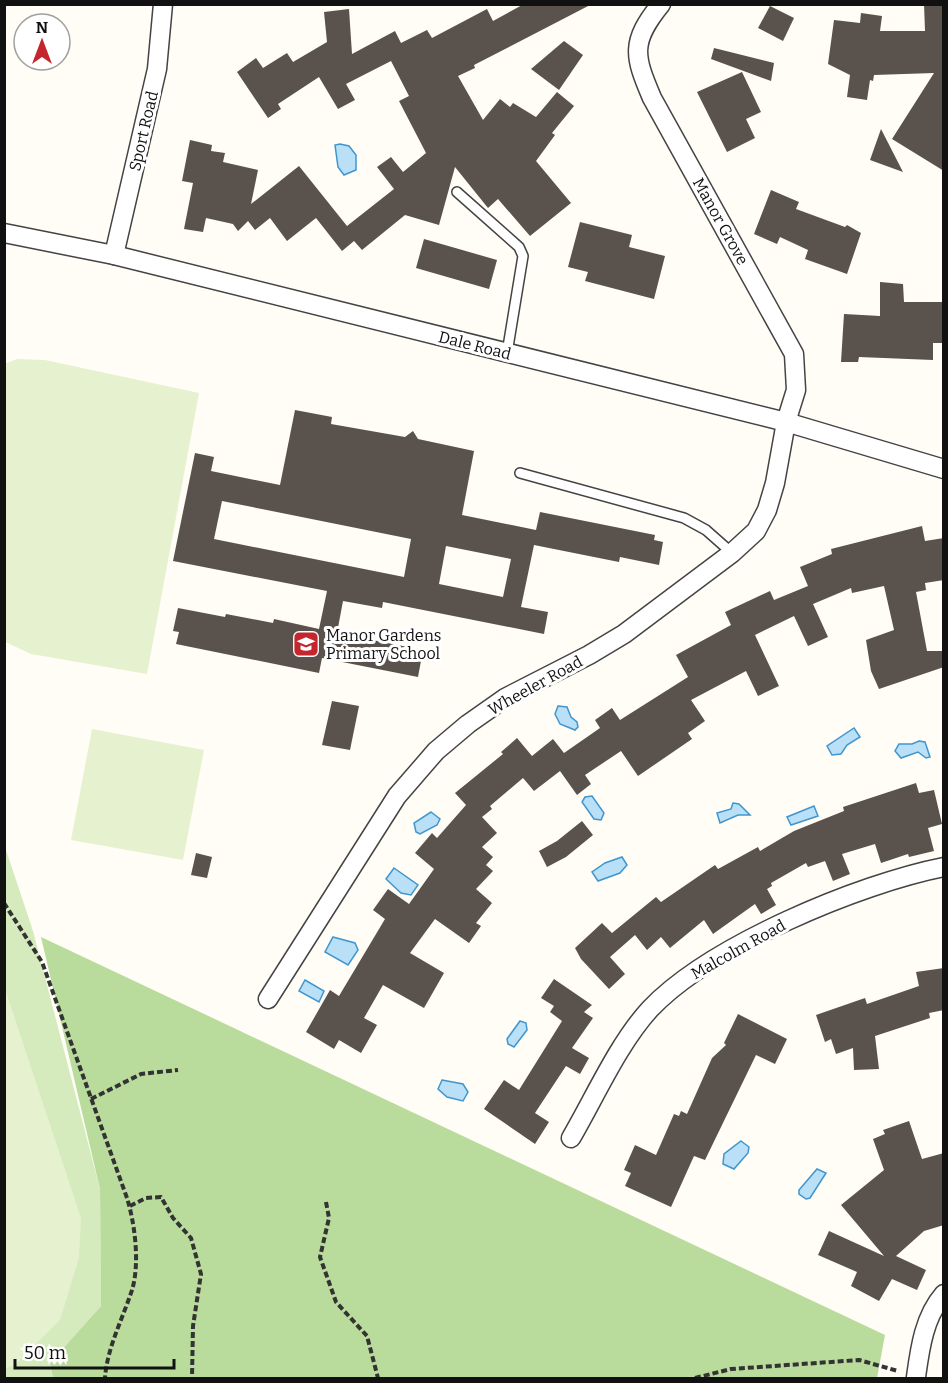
<svg xmlns="http://www.w3.org/2000/svg" width="948" height="1383" font-family="Bitter,serif">
  <style>
    .green { fill: #d5ebbd }
    .forest { fill: #b9dc9c }
    .pitch { fill: #e6f2cf }
    .water { fill: #b9e0f7; stroke: #3f96cf; stroke-width: 1.5 }
    .building { fill: #5a524d; fill-rule: evenodd }
    .lines { fill: none; stroke-linecap: round; stroke-linejoin: round }
    .service-casing { stroke: #444; stroke-width: 12 }
    .minor-casing { stroke: #444; stroke-width: 21 }
    .path { stroke: #333; stroke-width: 4; stroke-dasharray: 6 3; stroke-linecap: butt }
    .service { stroke: #fff; stroke-width: 9 }
    .minor { stroke: #fff; stroke-width: 18 }
    .labels { text-anchor: middle; stroke-width: 6; stroke-linejoin: round; paint-order: stroke }
    .street-label { font-size: 16px; fill: #111; stroke: #fff }
    .poi-label { font-size: 16px; fill: #111; stroke: #fff; text-anchor: start }
  </style>
  <rect width="100%" height="100%" fill="#fffdf5"/>
  <path class="green" d="M4 844 33 931 100 1189 101 1306 50 1363 53 1378H5Z"/>
  <path class="forest" d="M41 937 885 1335 877 1378H53L50 1363 101 1306 100 1189Z"/>
  <g class="pitch">
    <path d="M17 359 45 360 199 393 147 674 31 654 5 642 4 364Z"/>
    <path d="M92 729 204 750 183 860 71 840Z"/>
    <path d="M4 986 81 1218 79 1258 60 1320 15 1365 5 1369Z"/>
  </g>
  <g class="water">
    <path d="M340 144 349 146 356 155V170L344 175 338 167 335 145Z"/>
    <path d="M558 706 567 707 571 717 577 722 578 727 575 730 560 724 555 714Z"/>
    <path d="M854 728 860 737 847 745 841 754 832 755 827 746Z"/>
    <path d="M919 741 925 742 930 757 926 758 918 752 901 758 895 751 899 744H912Z"/>
    <path d="M592 796 604 813 601 820 594 819 582 802 585 797Z"/>
    <path d="M733 803 739 804 750 815H738L720 823 717 813 731 809Z"/>
    <path d="M814 806 818 816 791 825 787 817Z"/>
    <path d="M431 812 440 819 437 825 420 834 416 832 414 823Z"/>
    <path d="M622 857 627 865 620 873 598 881 592 872 605 863Z"/>
    <path d="M394 868 418 885 411 895 401 893 386 879Z"/>
    <path d="M333 937 355 943 358 950 348 965 325 952Z"/>
    <path d="M305 980 324 991 319 1002 299 991Z"/>
    <path d="M520 1021 526 1023 527 1030 514 1047 508 1044 507 1039Z"/>
    <path d="M442 1080 463 1084 468 1092 463 1101 447 1097 438 1089Z"/>
    <path d="M741 1141 749 1147 748 1153 734 1169 723 1164 724 1154Z"/>
    <path d="M817 1169 826 1173 810 1198 806 1199 799 1194V1190Z"/>
  </g>
  <g class="building">
    <path d="M524 4H592L474 65 475 68 458 76 483 120 500 99 510 107 513 103 536 117 557 92 574 106 552 133 555 135 536 161 571 203 530 236 498 199 488 208 455 167 439 225 405 215 362 250 354 241 342 251 316 218 287 241 270 218 255 230 248 221 238 231 233 224 206 218 203 232 184 229 193 183 182 181 190 140 212 145 211 151 225 153 223 162 258 170 251 204 299 166 347 226 394 189 377 167 391 157 403 172 426 153 399 101 409 96 391 61 346 84 355 100 338 109 319 77 278 104 281 109 268 118 237 72 256 58 263 68 287 53 293 62 327 42 324 12 349 9 352 54 395 31 401 43 427 30 432 38 487 9 493 21Z"/>
    <path d="M924 4H944V171L892 139 934 73 874 75 873 81 870 80 867 100 847 97 850 75 828 64 834 20 860 23 861 13 882 16 880 31H925Z"/>
    <path d="M770 6 794 18 783 41 758 28Z"/>
    <path d="M564 41 583 55 559 90 531 69Z"/>
    <path d="M714 48 774 63 771 81 711 59Z"/>
    <path d="M742 72 761 112 746 119 755 138 727 152 697 92Z"/>
    <path d="M881 129 903 172 870 160Z"/>
    <path d="M771 190 799 202 796 209 845 227 847 225 861 233 847 274 805 259 808 250 780 237 777 244 754 234Z"/>
    <path d="M580 222 632 235 629 247 665 256 654 299 585 281 588 272 568 267Z"/>
    <path d="M424 239 497 260 489 289 416 268Z"/>
    <path d="M880 282 903 284 904 302H944V343H933V360L859 357 858 362H841L844 314 880 316Z"/>
    <path d="M295 410 332 417 331 424 405 437 413 431 418 439 474 451 462 515 536 530 540 512 655 535 654 540 663 542 659 565 620 557 619 562 534 545 521 607 548 612 544 634 383 602 382 608 343 601 337 633 423 650 418 677 322 658 319 673 176 644 179 632 173 631 178 608 225 617 226 614 273 623 274 619 319 629 327 591 173 561 195 453 214 457 211 471 280 485ZM222 501 411 539 404 577 214 539ZM446 546 511 559 503 597 439 584Z"/>
    <path d="M922 526 925 541 944 538V580L925 583 926 590 916 592 927 651H944V667L879 689 871 671 866 640 894 630 884 586 852 593 851 588 813 604 828 637 808 646 794 616 755 635 779 686 758 696 746 671 691 700 705 721 688 733 692 739 638 776 621 751 585 775 591 784 577 795 560 771 534 791 523 778 490 806 492 809 482 817 497 833 482 847 493 857 486 865 493 871 476 889 492 903 476 923 481 926 469 943 435 919 410 953 444 973 424 1008 383 985 364 1018 377 1025 361 1053 339 1040 334 1049 306 1032 330 990 339 996 385 919 373 910 388 889 409 904 434 869 415 853 432 833 437 838 466 805 455 793 503 754 501 752 517 738 532 756 553 739 564 753 600 728 595 720 612 708 620 720 688 677 676 655 731 625 725 612 770 591 774 600 808 586 800 567 832 554 831 549Z"/>
    <path d="M332 701 359 706 350 750 322 745Z"/>
    <path d="M916 783 919 793 934 790 942 824 928 828 934 851 909 857 908 854 881 863 875 844 842 854 850 874 833 881 825 861 808 867 806 863 771 883 772 886 767 889 776 905 761 914 755 904 713 934 704 920 670 948 661 937 647 950 635 935 610 957 625 974 609 989 581 959 575 948 602 923 612 933 656 897 661 902 715 865 718 869 758 847 760 851 794 831 844 811 843 807Z"/>
    <path d="M582 821 593 835 566 857 547 867 539 851 557 841Z"/>
    <path d="M196 853 212 857 207 878 191 875Z"/>
    <path d="M944 968V1010L929 1013 930 1018 875 1036 879 1069 854 1070 853 1048 836 1054 831 1039 825 1042 816 1015 865 998 867 1004 919 986 916 972Z"/>
    <path d="M554 979 592 1005 584 1012 593 1018 572 1048 589 1058 580 1074 566 1066 535 1113 549 1122 535 1144 484 1109 504 1080 519 1090 562 1021 550 1012 554 1006 541 998Z"/>
    <path d="M738 1014 787 1039 775 1064 756 1055 705 1160 694 1156 671 1207 625 1186 631 1173 624 1170 635 1145 656 1155 674 1114 679 1116 681 1111 687 1114 712 1058 726 1045 724 1043Z"/>
    <path d="M909 1121 922 1159 944 1153V1225L924 1231 896 1256 926 1270 917 1290 892 1279 879 1301 851 1286 857 1272 818 1255 829 1231 884 1256 841 1205 884 1170 873 1139 885 1134 883 1130Z"/>
  </g>
  <g class="lines">
    <defs>
      <g id="service">
        <path d="M457 192 519 247 523 256 507 353"/>
        <path d="M520 473 684 518 706 530 732 553"/>
      </g>
      <g id="minor">
        <path d="M4 233 114 255 786 422 944 469"/>
        <path d="M114 255 157 69 163 4"/>
        <path d="M268 999 397 796 436 751 468 724 505 698 589 655 624 634 732 553 756 531 767 510 775 483 786 422 796 390 794 354 652 98C634 56 630 42 661 4"/>
        <path d="M571 1138C595 1097 618 1044 650 1009 710 946 858 884 944 867"/>
        <path d="M916 1377C920 1348 924 1317 944 1294"/>
      </g>
    </defs>
    <use href="#service" class="service-casing"/>
    <use href="#minor" class="minor-casing"/>
    <g class="path">
      <path d="M4 903 42 962 127 1198C135 1224 140 1264 132 1290 123 1318 107 1348 105 1378"/>
      <path d="M91 1099 141 1074 178 1070"/>
      <path d="M326 1202 329 1218 320 1257 336 1302 367 1336 378 1378"/>
      <path d="M130 1206 146 1198 161 1197 173 1218 191 1238 201 1274 193 1326 192 1378"/>
      <path d="M695 1378 731 1369 859 1360 898 1371"/>
    </g>
    <use href="#service" class="service"/>
    <use href="#minor" class="minor"/>
  </g>
  <defs>
    <symbol id="school-square" viewBox="-11 -11 22 22"><rect x="-9" y="-9" width="18" height="18" rx="4" fill="#c4262e" stroke="#fff"/><path d="M0-5L7-2L0 1L-7-2ZM-4 1L0 2.5L4 1V4Q0 6-4 4Z" fill="#fff"/></symbol>
  </defs>
  <g fill-rule="evenodd">
    <use href="#school-square" x="291" y="629" width="30" height="30"/>
  </g>
  <g class="labels">
    <g class="street-label">
      <text transform="translate(143 131) rotate(-77)" y="6">Sport Road</text>
      <text transform="translate(721 221) rotate(61)" y="6">Manor Grove</text>
      <text transform="translate(475 345) rotate(14)" y="6">Dale Road</text>
      <text transform="translate(535 685) rotate(-29)" y="6">Wheeler Road</text>
      <text transform="translate(738 949) rotate(-29)" y="6">Malcolm Road</text>
    </g>
    <g class="poi-label">
      <text x="326" y="641">Manor Gardens<tspan x="326" dy="18">Primary School</tspan></text>
    </g>
  </g>
  <rect width="948" height="1383" fill="none" stroke="#111111" stroke-width="12"/>
  <g transform="translate(42 42)"><circle r="28" fill="#ffffff" stroke="#a0a0a0" stroke-width="1.5"/>
  <path d="M0-4.5L10 22L0 15L-10 22Z" fill="#c4262e"/>
  <text y="-9" font-size="16" font-weight="bold" text-anchor="middle" fill="#111111">N</text>
  </g>
  <path d="M15 1359v9h159v-9" fill="none" stroke="#111111" stroke-width="3"/>
  <text x="24" y="1359" font-size="18" fill="#111111" stroke="#ffffff" stroke-width="4.5" paint-order="stroke">50 m</text>
</svg>
